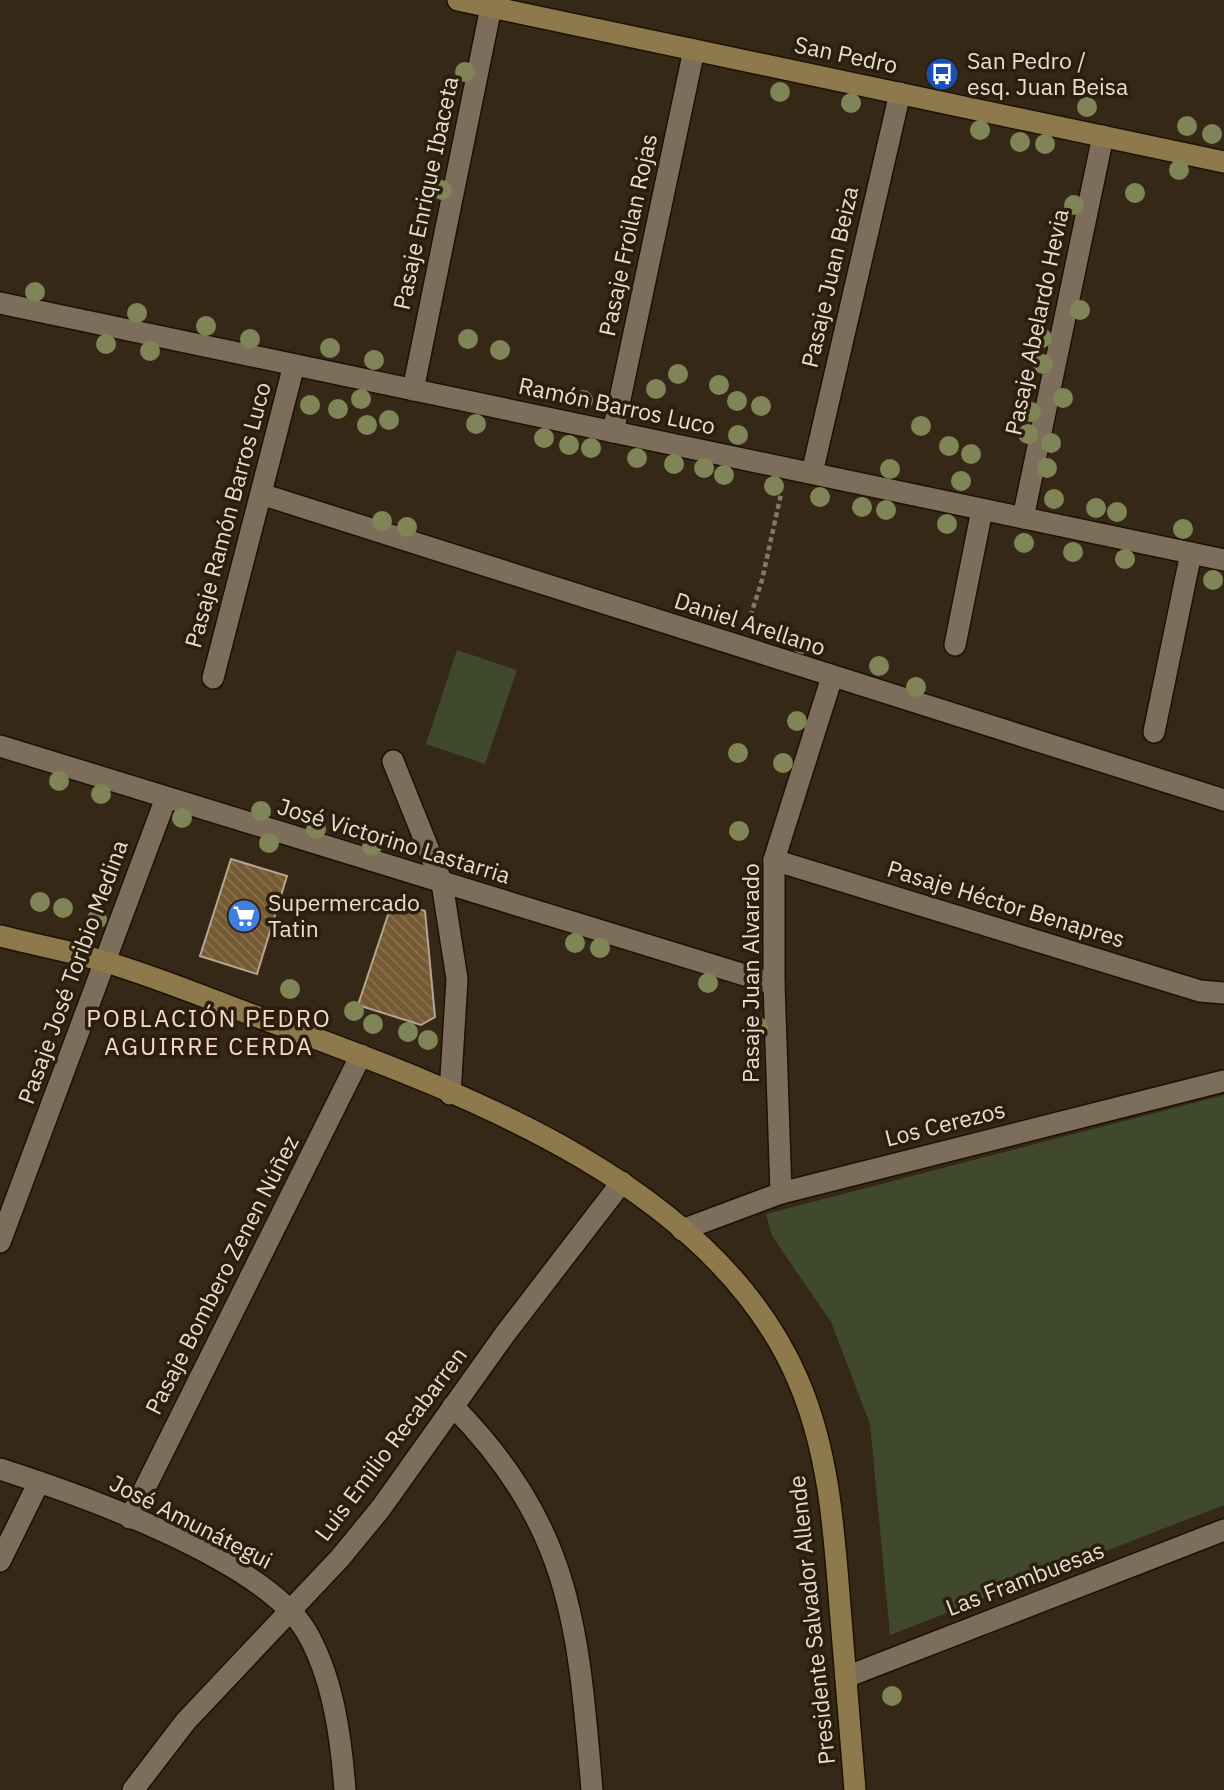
<svg xmlns="http://www.w3.org/2000/svg" width="1224" height="1790" font-family="'IBM Plex Sans',sans-serif">
  <style>
    .green { fill: #41492c }
    .building { fill: url(#building-back-hatch); stroke: #b6a691; stroke-width: 2 }
    .lines { fill: none; stroke-linecap: round; stroke-linejoin: round }
    .street-casing { stroke: #1c1102; stroke-width: 24 }
    .secondary-casing { stroke: #1c1102; stroke-width: 24 }
    .path { stroke: #837869; stroke-width: 4.5; stroke-dasharray: 5 3.5; stroke-linecap: butt }
    .street { stroke: #7d6e5b; stroke-width: 21 }
    .secondary { stroke: #8d794b; stroke-width: 21 }
    .tree { fill: #808557 }
    .labels { text-anchor: middle; stroke-width: 7; stroke-linejoin: round; paint-order: stroke }
    .street-label { font-size: 23px; fill: #e6ded3; stroke: #2b1e0d }
    .poi-label { font-size: 23px; fill: #e6ded3; stroke: #2b1e0d; text-anchor: start }
    .neighbourhood-label { font-size: 24px; letter-spacing: 2px; fill: #f6d8c8; stroke: #2b1e0d }
  </style>
  <defs>
    <pattern id="building-back-hatch" width="6" height="6" patternUnits="userSpaceOnUse" patternTransform="scale(1.75)"><rect width="6" height="6" fill="#755a34"/><path d="M-1 5l2 2M0 0l6 6M5-1l2 2" fill="none" stroke="#897150"/></pattern>
  </defs>
  <rect width="100%" height="100%" fill="#352817"/>
  <g class="green">
    <path d="M457 650 517 670 485 764 426 744Z"/>
    <path d="M1224 1095V1505L890 1635 870 1424 831 1322 772 1236 766 1214Z"/>
  </g>
  <g class="building">
    <path d="M231 859 287 876 257 974 200 956Z"/>
    <path d="M393 900 425 911 435 1017 421 1025 358 1005Z"/>
  </g>
  <g class="lines">
    <defs>
      <g id="street">
        <path d="M0 303 1224 560"/>
        <path d="M413 390 491 7"/>
        <path d="M613 432 694 50"/>
        <path d="M812 473 900 93"/>
        <path d="M261 494 1224 800"/>
        <path d="M1023 518 1103 136"/>
        <path d="M955 645 982 510"/>
        <path d="M213 678 294 365"/>
        <path d="M1154 732 1191 553"/>
        <path d="M0 746 774 984"/>
        <path d="M393 761 442 883 457 979 450 1094"/>
        <path d="M774 860 1200 991 1224 993"/>
        <path d="M781 1193 774 984V860L832 677"/>
        <path d="M682 1230 781 1193 1224 1081"/>
        <path d="M0 1242 166 798"/>
        <path d="M453 1406C573 1529 578 1628 592 1790"/>
        <path d="M0 1469C81 1495 262 1559 306 1631 333 1677 341 1737 345 1790"/>
        <path d="M130 1518 361 1055"/>
        <path d="M0 1561 39 1482"/>
        <path d="M846 1677 1224 1530"/>
        <path d="M133 1790 186 1721 340 1558 381 1508 505 1334 622 1182"/>
      </g>
      <g id="secondary">
        <path d="M458 0 1224 162"/>
        <path d="M0 936C35 945 71 951 106 962 166 980 226 1006 285 1027 469 1095 715 1186 798 1380 829 1452 834 1530 840 1607 845 1668 850 1729 855 1790"/>
      </g>
    </defs>
    <use href="#street" class="street-casing"/>
    <use href="#secondary" class="secondary-casing"/>
    <path class="path" d="M748 624 762 580 781 494"/>
    <use href="#street" class="street"/>
    <use href="#secondary" class="secondary"/>
  </g>
  <g class="tree">
    <circle cx="465" cy="72" r="10"/>
    <circle cx="780" cy="92" r="10"/>
    <circle cx="851" cy="103" r="10"/>
    <circle cx="1087" cy="107" r="10"/>
    <circle cx="1187" cy="126" r="10"/>
    <circle cx="980" cy="130" r="10"/>
    <circle cx="1212" cy="134" r="10"/>
    <circle cx="1020" cy="142" r="10"/>
    <circle cx="1045" cy="144" r="10"/>
    <circle cx="1179" cy="170" r="10"/>
    <circle cx="442" cy="190" r="10"/>
    <circle cx="1135" cy="193" r="10"/>
    <circle cx="1074" cy="205" r="10"/>
    <circle cx="35" cy="292" r="10"/>
    <circle cx="1080" cy="310" r="10"/>
    <circle cx="137" cy="313" r="10"/>
    <circle cx="206" cy="326" r="10"/>
    <circle cx="1042" cy="338" r="10"/>
    <circle cx="250" cy="339" r="10"/>
    <circle cx="468" cy="339" r="10"/>
    <circle cx="106" cy="344" r="10"/>
    <circle cx="330" cy="348" r="10"/>
    <circle cx="500" cy="350" r="10"/>
    <circle cx="150" cy="351" r="10"/>
    <circle cx="374" cy="360" r="10"/>
    <circle cx="1043" cy="364" r="10"/>
    <circle cx="678" cy="374" r="10"/>
    <circle cx="719" cy="385" r="10"/>
    <circle cx="656" cy="389" r="10"/>
    <circle cx="1063" cy="398" r="10"/>
    <circle cx="361" cy="399" r="10"/>
    <circle cx="583" cy="400" r="10"/>
    <circle cx="737" cy="401" r="10"/>
    <circle cx="310" cy="405" r="10"/>
    <circle cx="761" cy="406" r="10"/>
    <circle cx="338" cy="409" r="10"/>
    <circle cx="1031" cy="412" r="10"/>
    <circle cx="389" cy="420" r="10"/>
    <circle cx="476" cy="424" r="10"/>
    <circle cx="367" cy="425" r="10"/>
    <circle cx="921" cy="426" r="10"/>
    <circle cx="1028" cy="434" r="10"/>
    <circle cx="738" cy="435" r="10"/>
    <circle cx="544" cy="438" r="10"/>
    <circle cx="1051" cy="443" r="10"/>
    <circle cx="569" cy="445" r="10"/>
    <circle cx="949" cy="446" r="10"/>
    <circle cx="591" cy="448" r="10"/>
    <circle cx="971" cy="454" r="10"/>
    <circle cx="637" cy="458" r="10"/>
    <circle cx="674" cy="464" r="10"/>
    <circle cx="704" cy="468" r="10"/>
    <circle cx="1047" cy="468" r="10"/>
    <circle cx="890" cy="469" r="10"/>
    <circle cx="724" cy="475" r="10"/>
    <circle cx="961" cy="481" r="10"/>
    <circle cx="774" cy="486" r="10"/>
    <circle cx="820" cy="497" r="10"/>
    <circle cx="1054" cy="499" r="10"/>
    <circle cx="862" cy="507" r="10"/>
    <circle cx="1096" cy="508" r="10"/>
    <circle cx="886" cy="510" r="10"/>
    <circle cx="1117" cy="512" r="10"/>
    <circle cx="382" cy="521" r="10"/>
    <circle cx="947" cy="524" r="10"/>
    <circle cx="407" cy="527" r="10"/>
    <circle cx="1183" cy="529" r="10"/>
    <circle cx="1024" cy="543" r="10"/>
    <circle cx="1073" cy="552" r="10"/>
    <circle cx="1125" cy="559" r="10"/>
    <circle cx="1213" cy="580" r="10"/>
    <circle cx="802" cy="644" r="10"/>
    <circle cx="879" cy="666" r="10"/>
    <circle cx="916" cy="687" r="10"/>
    <circle cx="797" cy="721" r="10"/>
    <circle cx="738" cy="753" r="10"/>
    <circle cx="783" cy="763" r="10"/>
    <circle cx="59" cy="781" r="10"/>
    <circle cx="101" cy="794" r="10"/>
    <circle cx="261" cy="811" r="10"/>
    <circle cx="182" cy="818" r="10"/>
    <circle cx="316" cy="829" r="10"/>
    <circle cx="739" cy="831" r="10"/>
    <circle cx="269" cy="843" r="10"/>
    <circle cx="372" cy="846" r="10"/>
    <circle cx="40" cy="902" r="10"/>
    <circle cx="63" cy="908" r="10"/>
    <circle cx="97" cy="919" r="10"/>
    <circle cx="575" cy="943" r="10"/>
    <circle cx="600" cy="948" r="10"/>
    <circle cx="708" cy="983" r="10"/>
    <circle cx="290" cy="989" r="10"/>
    <circle cx="354" cy="1011" r="10"/>
    <circle cx="373" cy="1024" r="10"/>
    <circle cx="758" cy="1027" r="10"/>
    <circle cx="408" cy="1032" r="10"/>
    <circle cx="428" cy="1040" r="10"/>
    <circle cx="892" cy="1696" r="10"/>
  </g>
  <defs>
    <symbol id="bus-disc" viewBox="-11 -11 22 22"><circle r="9.5" fill="#1a4fb4" stroke="#2b1e0d"/><path d="M-5-6H5V4H4V6H2V4H-2V6H-4V4H-5ZM-3.5-4V0h7V-4ZM-3.5 1.2v1.5H-2V1.2ZM2 1.2v1.5H3.5V1.2Z" fill="#fff"/></symbol>
    <symbol id="supermarket-disc" viewBox="-11 -11 22 22"><circle r="9.5" fill="#3f7fe0" stroke="#2b1e0d"/><path d="M-6-5.5h2.5l.6 2H6L4.5 2H-2.5L-4.4-4H-6ZM-1.5 3.2a1.3 1.3 0 1 0 .1 0ZM3 3.2a1.3 1.3 0 1 0 .1 0Z" fill="#fff"/></symbol>
  </defs>
  <g fill-rule="evenodd">
    <use href="#bus-disc" x="923" y="55" width="38" height="38"/>
    <use href="#supermarket-disc" x="225" y="897" width="38" height="38"/>
  </g>
  <g class="labels">
    <g class="street-label">
      <text transform="translate(846 55) rotate(12)" y="8">San Pedro</text>
      <text transform="translate(426 193) rotate(-78)" y="8">Pasaje Enrique Ibaceta</text>
      <text transform="translate(628 235) rotate(-78)" y="8">Pasaje Froilan Rojas</text>
      <text transform="translate(830 277) rotate(-77)" y="8">Pasaje Juan Beiza</text>
      <text transform="translate(1037 322) rotate(-78)" y="8">Pasaje Abelardo Hevia</text>
      <text transform="translate(617 406) rotate(12)" y="8">Ramón Barros Luco</text>
      <text transform="translate(228 515) rotate(-75)" y="8">Pasaje Ramón Barros Luco</text>
      <text transform="translate(750 624) rotate(18)" y="8">Daniel Arellano</text>
      <text transform="translate(394 841) rotate(17)" y="8">José Victorino Lastarria</text>
      <text transform="translate(1006 904) rotate(17)" y="8">Pasaje Héctor Benapres</text>
      <text transform="translate(73 972) rotate(-70)" y="8">Pasaje José Toribio Medina</text>
      <text transform="translate(751 973) rotate(-90)" y="8">Pasaje Juan Alvarado</text>
      <text transform="translate(945 1124) rotate(-14)" y="8">Los Cerezos</text>
      <text transform="translate(222 1275) rotate(-63)" y="8">Pasaje Bombero Zenen Núñez</text>
      <text transform="translate(391 1444) rotate(-53)" y="8">Luis Emilio Recabarren</text>
      <text transform="translate(191 1522) rotate(27)" y="8">José Amunátegui</text>
      <text transform="translate(1025 1579) rotate(-21)" y="8">Las Frambuesas</text>
      <text transform="translate(812 1620) rotate(-96)" y="8">Presidente Salvador Allende</text>
    </g>
    <g class="poi-label">
      <text x="967" y="69">San Pedro /<tspan x="967" dy="26">esq. Juan Beisa</tspan></text>
      <text x="268" y="911">Supermercado<tspan x="268" dy="26">Tatin</tspan></text>
    </g>
    <g class="neighbourhood-label">
      <text x="209" y="1027">POBLACIÓN PEDRO<tspan x="209" dy="28">AGUIRRE CERDA</tspan></text>
    </g>
  </g>
</svg>
